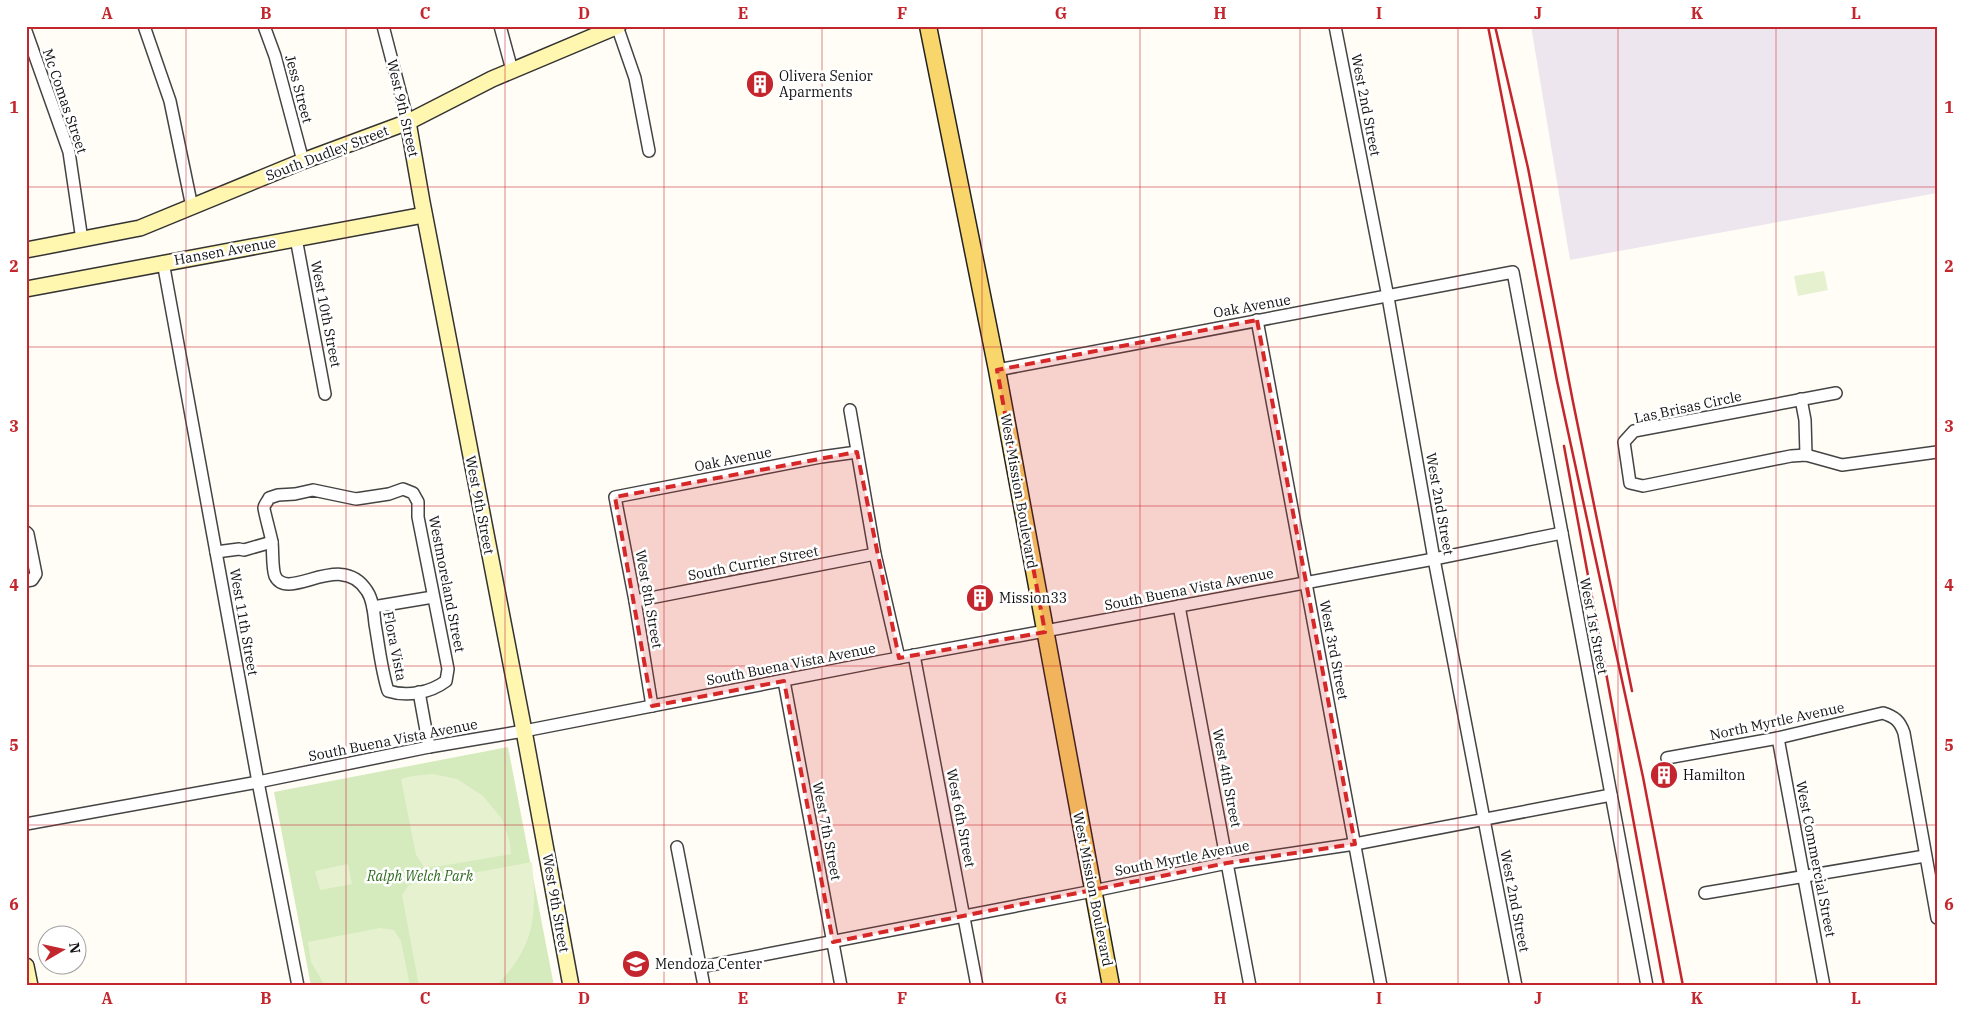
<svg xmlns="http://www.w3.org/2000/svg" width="1963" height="1012" font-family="'IBM Plex Serif',serif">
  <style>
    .industrial { fill: #eee6ef }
    .green { fill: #d5ebbd }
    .pitch { fill: #e6f2cf }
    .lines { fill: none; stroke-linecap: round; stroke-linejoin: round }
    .street-casing { stroke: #444; stroke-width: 14 }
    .secondary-casing { stroke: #333; stroke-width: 18 }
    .primary-casing { stroke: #222; stroke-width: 19 }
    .street { stroke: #fff; stroke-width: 11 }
    .secondary { stroke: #fff6b0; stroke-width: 15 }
    .primary { stroke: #f9d66b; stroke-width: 16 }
    .rail { stroke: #c4262e; stroke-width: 2.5 }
    .marked { fill: #d62828; fill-opacity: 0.2; stroke: #d62828; stroke-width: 4; stroke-dasharray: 10 6; stroke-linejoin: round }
    .grid { fill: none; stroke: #c4262e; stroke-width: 1; stroke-opacity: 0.55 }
    .labels { text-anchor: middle; stroke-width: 5; stroke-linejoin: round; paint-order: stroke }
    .poi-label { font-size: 14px; fill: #111; stroke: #fff; text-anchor: start }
    .street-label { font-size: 14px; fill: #111; stroke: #fff }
    .park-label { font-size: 14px; font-style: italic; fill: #2f6b1f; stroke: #fff }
    .neatline { fill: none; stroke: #c4262e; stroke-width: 2 }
    .grid-label { font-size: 16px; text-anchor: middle; font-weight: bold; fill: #c4262e }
  </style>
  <rect width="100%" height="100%" fill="#fffdf5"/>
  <path class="industrial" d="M1531 26H1937V193L1570 260Z"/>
  <path class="green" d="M508 747 554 986H311L274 792Z"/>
  <g class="pitch">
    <path d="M1824 271 1828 290 1798 296 1794 276Z"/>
    <path d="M433 774 457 779 483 796 502 819 509 839 511 854 441 866 424 867 416 855 401 779 413 776Z"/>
    <path d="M532 862C537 916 535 946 496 986H419L402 895 409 885Z"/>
    <path d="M348 864 352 884 320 890 315 871Z"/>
    <path d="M380 928 394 930 401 941 410 986H325L311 962 308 942Z"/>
  </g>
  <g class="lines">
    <defs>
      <g id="street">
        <path d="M144 26 170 101 192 207"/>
        <path d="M264 26 275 56 303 161"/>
        <path d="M383 26 408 122"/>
        <path d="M500 26 512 70"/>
        <path d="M617 26 635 78 649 151"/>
        <path d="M1335 26 1388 297 1434 559 1516 986"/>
        <path d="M26 31 69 152 82 240"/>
        <path d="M296 238 325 394"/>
        <path d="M163 262 258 782 298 986"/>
        <path d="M1257 320 1381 986"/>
        <path d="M997 370 1513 272 1647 986"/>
        <path d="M1836 393 1634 431 1624 442 1630 483 1643 486 1791 456 1806 455 1842 465 1937 452"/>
        <path d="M1801 399 1805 420 1806 455"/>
        <path d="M850 410 875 554 899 658"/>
        <path d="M403 489 413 493 418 502V517L448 669 446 681C430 693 407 697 388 691 381 669 379 646 375 624 374 613 373 600 367 591 341 549 288 603 275 576 272 568 273 551 272 542 271 536 264 511 264 508 264 505 268 501 269 498L278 495 295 494 313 490 356 499 389 494Z"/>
        <path d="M26 532 28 534 36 574 32 580 26 581"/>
        <path d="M216 552 239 549 244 550 272 542"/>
        <path d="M635 601 875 554"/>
        <path d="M1179 606 1250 986"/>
        <path d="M373 607 433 597"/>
        <path d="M914 655 977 986"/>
        <path d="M784 681 841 986"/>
        <path d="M419 692 429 747"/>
        <path d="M652 706 635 601 615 497 821 457 857 452"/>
        <path d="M1778 738 1824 986"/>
        <path d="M1667 758 1778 738 1883 713C1895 717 1900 721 1904 733L1937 918"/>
        <path d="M26 824 258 782 429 747 524 731 877 662 1434 559 1562 533"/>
        <path d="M677 847 704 986"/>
        <path d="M1705 893 1925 856"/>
        <path d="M701 967 1093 891 1227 863 1355 844 1611 795"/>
      </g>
      <g id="secondary">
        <path d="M408 122 422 202 524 731 571 986"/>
        <path d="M26 250 140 228 303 161 408 122 492 79 618 26"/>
        <path d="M26 289 424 215"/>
        <path d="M26 966 30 986"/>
      </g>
      <path id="primary" d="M928 26 997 370 1111 986"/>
    </defs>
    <use href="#street" class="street-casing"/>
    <use href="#secondary" class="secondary-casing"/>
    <use href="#primary" class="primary-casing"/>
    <use href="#street" class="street"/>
    <use href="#secondary" class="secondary"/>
    <use href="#primary" class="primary"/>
    <g class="rail">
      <path d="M1488 26 1557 381 1643 777 1683 986"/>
      <path d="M1495 26 1528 168 1573 402 1632 691"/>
      <path d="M1564 446 1664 986"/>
    </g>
  </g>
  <path class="marked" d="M1257 320 1355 844 1227 863 833 942 784 681 652 706 615 497 857 452 899 658 1045 632 997 370Z"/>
  <path class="grid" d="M186 26V986M346 26V986M505 26V986M664 26V986M822 26V986M982 26V986M1140 26V986M1300 26V986M1458 26V986M1618 26V986M1776 26V986M26 187H1937M26 347H1937M26 506H1937M26 666H1937M26 825H1937"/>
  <defs>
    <symbol id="building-disc" viewBox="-11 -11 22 22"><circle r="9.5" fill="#c4262e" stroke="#fff"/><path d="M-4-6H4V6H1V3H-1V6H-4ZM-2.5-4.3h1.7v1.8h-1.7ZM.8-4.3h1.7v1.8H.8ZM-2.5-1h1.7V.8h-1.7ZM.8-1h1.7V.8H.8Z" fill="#fff"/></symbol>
    <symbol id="school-disc" viewBox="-11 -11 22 22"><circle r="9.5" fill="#c4262e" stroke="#fff"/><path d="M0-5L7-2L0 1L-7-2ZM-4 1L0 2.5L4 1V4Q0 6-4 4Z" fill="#fff"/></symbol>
  </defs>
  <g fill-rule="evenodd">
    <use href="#building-disc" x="744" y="68" width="32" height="32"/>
    <use href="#building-disc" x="964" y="582" width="32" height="32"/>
    <use href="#building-disc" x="1648" y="759" width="32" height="32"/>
    <use href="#school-disc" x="620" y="948" width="32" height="32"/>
  </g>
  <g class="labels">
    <g class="poi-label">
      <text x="779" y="81">Olivera Senior<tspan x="779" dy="16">Aparments</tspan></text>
      <text x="999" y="603">Mission33</text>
      <text x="1683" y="780">Hamilton</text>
      <text x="655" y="969">Mendoza Center</text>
    </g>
    <g class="street-label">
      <text transform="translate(299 89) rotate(75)" y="5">Jess Street</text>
      <text transform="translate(65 101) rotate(71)" y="5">Mc Comas Street</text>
      <text transform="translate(1366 105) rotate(79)" y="5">West 2nd Street</text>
      <text transform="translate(403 108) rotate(77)" y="5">West 9th Street</text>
      <text transform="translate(327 153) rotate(-21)" y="5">South Dudley Street</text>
      <text transform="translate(225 251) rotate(-10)" y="5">Hansen Avenue</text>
      <text transform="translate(1252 306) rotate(-10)" y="5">Oak Avenue</text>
      <text transform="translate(326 314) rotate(79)" y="5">West 10th Street</text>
      <text transform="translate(1688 407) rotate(-12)" y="5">Las Brisas Circle</text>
      <text transform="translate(733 459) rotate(-11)" y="5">Oak Avenue</text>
      <text transform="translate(1019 491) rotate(80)" y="5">West Mission Boulevard</text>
      <text transform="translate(1440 504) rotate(80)" y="5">West 2nd Street</text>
      <text transform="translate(480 505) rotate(79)" y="5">West 9th Street</text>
      <text transform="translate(753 563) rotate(-11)" y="5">South Currier Street</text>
      <text transform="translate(447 584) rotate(79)" y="5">Westmoreland Street</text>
      <text transform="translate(1189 589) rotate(-11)" y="5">South Buena Vista Avenue</text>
      <text transform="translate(649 599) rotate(80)" y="5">West 8th Street</text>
      <text transform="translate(244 622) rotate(80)" y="5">West 11th Street</text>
      <text transform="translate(1594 626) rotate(79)" y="5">West 1st Street</text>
      <text transform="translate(395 646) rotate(79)" y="5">Flora Vista</text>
      <text transform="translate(1334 650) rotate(79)" y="5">West 3rd Street</text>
      <text transform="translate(791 664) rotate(-11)" y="5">South Buena Vista Avenue</text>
      <text transform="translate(1777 721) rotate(-12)" y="5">North Myrtle Avenue</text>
      <text transform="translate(393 740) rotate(-11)" y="5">South Buena Vista Avenue</text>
      <text transform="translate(1227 778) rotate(79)" y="5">West 4th Street</text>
      <text transform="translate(961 818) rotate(79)" y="5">West 6th Street</text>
      <text transform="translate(827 831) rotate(79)" y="5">West 7th Street</text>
      <text transform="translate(1182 858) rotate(-11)" y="5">South Myrtle Avenue</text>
      <text transform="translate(1816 859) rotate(79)" y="5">West Commercial Street</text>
      <text transform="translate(1093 889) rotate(79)" y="5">West Mission Boulevard</text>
      <text transform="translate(1515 901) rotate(79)" y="5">West 2nd Street</text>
      <text transform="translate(556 903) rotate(80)" y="5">West 9th Street</text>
    </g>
    <g class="park-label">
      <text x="420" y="881">Ralph Welch Park</text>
    </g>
  </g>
  <rect width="1963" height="1012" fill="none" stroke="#ffffff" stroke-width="55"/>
  <g transform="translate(62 950) rotate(81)"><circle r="24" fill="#ffffff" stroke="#a0a0a0"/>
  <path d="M0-4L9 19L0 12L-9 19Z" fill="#c4262e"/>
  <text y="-8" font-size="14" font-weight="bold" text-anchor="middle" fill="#111111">N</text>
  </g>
  <rect x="28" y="28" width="1908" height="956" class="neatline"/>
  <g class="grid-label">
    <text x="107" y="19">A</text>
    <text x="266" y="19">B</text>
    <text x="425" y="19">C</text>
    <text x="584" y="19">D</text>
    <text x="743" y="19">E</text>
    <text x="902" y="19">F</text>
    <text x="1061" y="19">G</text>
    <text x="1220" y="19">H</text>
    <text x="1379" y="19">I</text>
    <text x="1538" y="19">J</text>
    <text x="1697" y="19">K</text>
    <text x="1856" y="19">L</text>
    <text x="14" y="113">1</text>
    <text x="1949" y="113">1</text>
    <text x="14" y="272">2</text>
    <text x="1949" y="272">2</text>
    <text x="14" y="432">3</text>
    <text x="1949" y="432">3</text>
    <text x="14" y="591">4</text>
    <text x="1949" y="591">4</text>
    <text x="14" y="751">5</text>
    <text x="1949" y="751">5</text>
    <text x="14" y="910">6</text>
    <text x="1949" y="910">6</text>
    <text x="107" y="1004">A</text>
    <text x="266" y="1004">B</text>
    <text x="425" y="1004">C</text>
    <text x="584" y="1004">D</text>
    <text x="743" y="1004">E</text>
    <text x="902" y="1004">F</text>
    <text x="1061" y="1004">G</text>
    <text x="1220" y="1004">H</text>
    <text x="1379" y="1004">I</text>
    <text x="1538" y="1004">J</text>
    <text x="1697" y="1004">K</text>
    <text x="1856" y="1004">L</text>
  </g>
</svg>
